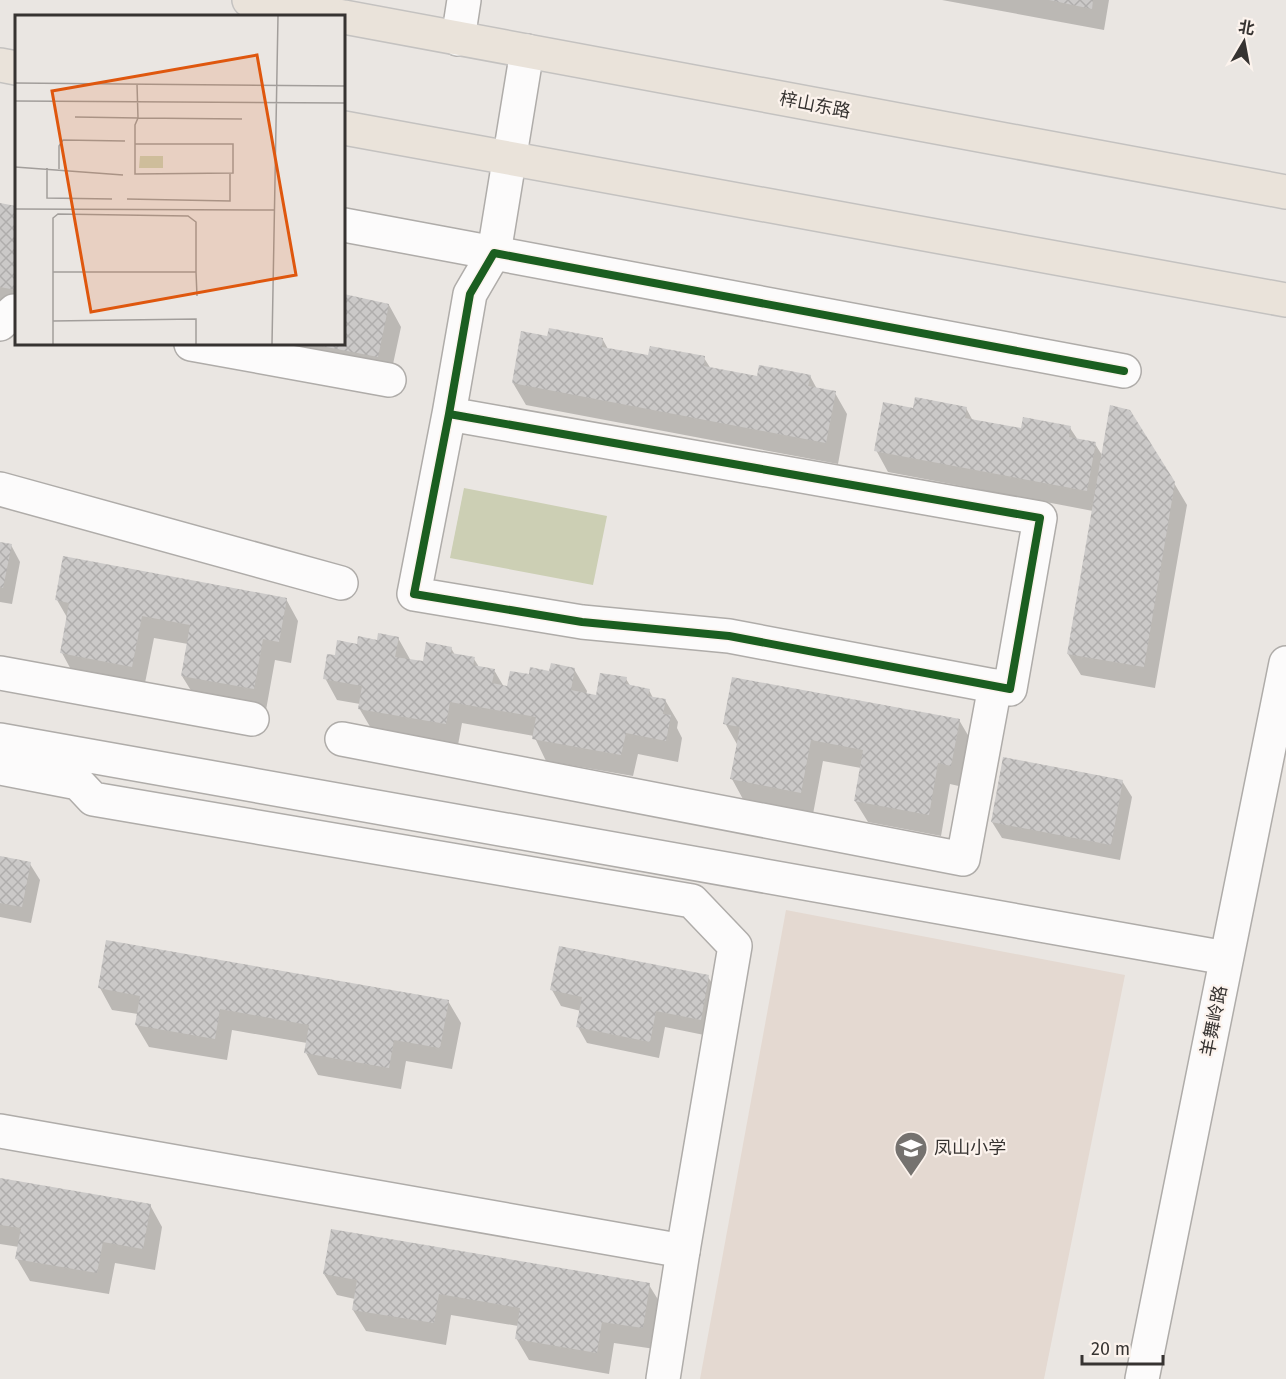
<svg xmlns="http://www.w3.org/2000/svg" width="1286" height="1379" font-family="'Fira Sans','Noto Sans SC',sans-serif">
  <style>
    .built { fill: #e4d9d1 }
    .park { fill: #cccfb4 }
    .shadow { fill: #0003 }
    .building { fill: url(#building-cross-hatch) }
    .lines { fill: none; stroke-linecap: round; stroke-linejoin: round }
    .minor-casing { stroke: #afaca9; stroke-width: 36 }
    .highway-casing { stroke: #c4c2c0; stroke-width: 36 }
    .minor { stroke: #fcfbfb; stroke-width: 33 }
    .highway { stroke: #eae3da; stroke-width: 33 }
    .cycleway-casing { stroke: #fcf3ed; stroke-width: 11 }
    .cycleway { stroke: #1b5e20; stroke-width: 8 }
    .labels { text-anchor: middle; stroke-width: 4.5; stroke-linejoin: round; paint-order: stroke }
    .street-label { font-size: 18px; fill: #363331; stroke: #fcf3ed }
    .poi-label { font-size: 18px; fill: #363331; stroke: #fcf3ed; text-anchor: start }
    .inset-road { fill: none; stroke: #a29e9b; stroke-width: 1.5 }
    .view { fill: #df570e; fill-opacity: 0.15; stroke: #df570e; stroke-width: 3 }
    .inset-edge { fill: none; stroke: #363331; stroke-width: 3 }
  </style>
  <defs>
    <pattern id="building-cross-hatch" width="8" height="8" patternUnits="userSpaceOnUse" patternTransform="scale(1.5)"><rect width="8" height="8" fill="#cbc9c8"/><path d="M0 0l8 8M0 8l8-8" fill="none" stroke="#afadac"/></pattern>
  </defs>
  <rect width="100%" height="100%" fill="#eae6e2"/>
  <path class="built" d="M786 910 1125 975 1044 1379H700Z"/>
  <path class="park" d="M464 488 607 516 593 585 450 558Z"/>
  <g class="shadow">
    <path d="M942 0H1109L1104 30Z"/>
    <path d="M0 205 16 208V309L0 306Z"/>
    <path d="M344 296 389 305 401 327 390 378 220 344H344Z"/>
    <path d="M548 338 603 340 608 349 649 357 704 358 711 369 758 378 810 376 817 389 835 393 847 414 838 464 526 405 513 383Z"/>
    <path d="M966 408 973 421 1022 430 1070 428 1078 440 1095 444 1102 455 1174 483 1187 505 1155 688 1081 675 1068 654 1093 511 888 472 876 450 914 409Z"/>
    <path d="M0 544 11 545 20 562 12 604 0 602Z"/>
    <path d="M286 599 298 621 291 663 275 660 266 710 195 697 182 676 188 644 154 638 144 688 74 675 62 653 68 619 57 600Z"/>
    <path d="M398 638 411 661 424 663 451 648 455 655 474 659 479 667 494 670 504 687 509 688 530 676 574 669 587 691 586 695 598 697 626 679 631 687 649 690 653 698 665 700 678 722 677 728 682 738 678 762 638 754 633 776 546 761 534 736 462 723 458 745 372 730 359 708 360 704 337 700 325 678 336 657 358 646Z"/>
    <path d="M959 720 972 742 963 787 950 784 941 836 868 822 855 801 861 768 823 761 813 814 744 801 732 779 738 746 725 723Z"/>
    <path d="M1122 781 1132 797 1120 860 1002 838 992 822Z"/>
    <path d="M0 858 30 864 40 880 31 923 0 917Z"/>
    <path d="M708 977 718 993 709 1036 665 1027 659 1058 587 1043 578 1027 581 1011 561 1006 552 990Z"/>
    <path d="M100 988 448 1001 461 1023 452 1069 406 1061 401 1089 318 1075 306 1053 307 1043 232 1030 227 1060 149 1047 136 1025 138 1014 112 1010Z"/>
    <path d="M0 1180 150 1205 162 1227 155 1270 115 1263 109 1294 30 1281 17 1259 19 1247 0 1244Z"/>
    <path d="M324 1274 649 1285 662 1306 655 1349 614 1343 609 1374 529 1360 516 1338 518 1326 451 1315 446 1345 366 1331 353 1310 355 1299 337 1295Z"/>
  </g>
  <g class="building">
    <path d="M1049 0H1093L1092 9Z"/>
    <path d="M0 203 16 206V290L0 287Z"/>
    <path d="M344 294 389 304 378 357 316 345 344 344Z"/>
    <path d="M549 328 603 338 602 347 648 355 650 346 705 356 704 366 757 376 759 365 811 375 808 386 836 391 826 443 512 383 521 331 547 336Z"/>
    <path d="M915 397 967 407 965 418 1021 428 1023 417 1071 426 1069 437 1096 442 1087 491 874 451 883 402 913 408Z"/>
    <path d="M1110 405 1130 410 1175 482 1144 667 1067 654Z"/>
    <path d="M0 542 12 544 3 588 0 587Z"/>
    <path d="M63 556 287 598 279 642 263 639 254 689 181 676 190 625 142 616 132 667 60 653 69 603 55 600Z"/>
    <path d="M378 633 399 637 395 657 423 661 426 642 452 647 451 653 475 657 473 665 495 669 492 683 507 686 510 671 529 674 530 667 549 671 551 663 575 668 571 690 596 695 600 673 627 677 626 684 650 689 648 696 666 699 663 714 671 715 666 741 626 733 621 755 532 739 536 717 450 702 446 724 358 709 362 686 323 679 327 654 335 655 337 640 357 644 358 636 377 640Z"/>
    <path d="M732 677 960 719 951 766 938 763 929 815 854 801 863 750 811 740 801 793 730 779 740 727 723 724Z"/>
    <path d="M1003 757 1123 780 1111 845 991 822Z"/>
    <path d="M0 856 31 862 22 907 0 903Z"/>
    <path d="M106 940 449 1000 440 1048 394 1040 389 1068 304 1053 309 1025 220 1009 215 1039 135 1025 140 996 98 988Z"/>
    <path d="M559 946 709 975 701 1020 656 1011 650 1042 576 1027 582 997 550 990Z"/>
    <path d="M0 1178 151 1204 143 1249 103 1242 97 1273 15 1259 21 1228 0 1225Z"/>
    <path d="M331 1229 650 1283 643 1328 602 1322 597 1353 515 1339 520 1308 439 1294 434 1323 352 1310 357 1280 323 1274Z"/>
  </g>
  <g class="lines">
    <defs>
      <g id="minor">
        <path d="M458 39 464 0"/>
        <path d="M344 225 494 253 527 51"/>
        <path d="M0 324 14 311H16"/>
        <path d="M191 344 389 380"/>
        <path d="M449 414 414 594 582 622 729 636 1010 689 1040 518 449 414 470 294 494 253 1124 371"/>
        <path d="M0 489 341 583"/>
        <path d="M0 673 252 719"/>
        <path d="M342 739 963 859 995 686"/>
        <path d="M0 740 1226 958"/>
        <path d="M0 768 78 783 93 799 692 901 735 946 683 1251"/>
        <path d="M0 1131 683 1251 663 1379"/>
        <path d="M1142 1379 1286 663"/>
      </g>
      <g id="highway">
        <path d="M249 0 338 16"/>
        <path d="M344 17 1286 192"/>
        <path d="M0 65 16 68"/>
        <path d="M344 128 1286 300"/>
      </g>
    </defs>
    <use href="#minor" class="minor-casing"/>
    <use href="#highway" class="highway-casing"/>
    <use href="#minor" class="minor"/>
    <use href="#highway" class="highway"/>
    <defs>
      <path id="cycleway" d="M449 414 414 594 582 622 729 636 1010 689 1040 518 449 414 470 294 494 253 1124 371"/>
    </defs>
    <use href="#cycleway" class="cycleway-casing"/>
    <use href="#cycleway" class="cycleway"/>
  </g>
  <defs>
    <symbol id="school-pin" viewBox="-11 -11 22 30"><path d="M0 17L-7.5 6A9.5 9.5 0 1 1 7.5 6Z" fill="#75726f" stroke="#fcf3ed"/><path d="M0-5L7-2L0 1L-7-2ZM-4 1L0 2.5L4 1V4Q0 6-4 4Z" fill="#fff"/></symbol>
  </defs>
  <g fill-rule="evenodd">
    <use href="#school-pin" x="892" y="1129" width="38" height="52"/>
  </g>
  <g class="labels">
    <g class="street-label">
      <text transform="translate(815 105) rotate(11)" y="6">梓山东路</text>
      <text transform="translate(1214 1021) rotate(-79)" y="6">羊舞岭路</text>
    </g>
    <g class="poi-label">
      <text x="934" y="1154">凤山小学</text>
    </g>
  </g>
  <g transform="translate(15 15)">
    <rect width="330" height="330" fill="#eae6e2"/>
    <path d="M125 141H148V153H124Z" fill="#cccfb4"/>
    <path class="inset-road" d="M0 68 330 71M0 86 330 88M60 102 123 103 122 69M120 129V159L218 158V129H120V110L123 103 227 104M0 152 108 160M32 153V183L97 184M44 154V131L48 125 110 126M112 184 215 186V158M0 194 260 195M38 257V203L43 199 173 201 181 207V257M38 306V257H181L182 281M38 329V306L181 304V329M257 329 263 1"/>
    <path class="view" d="M242 40 281 260 76 297 37 76Z"/>
    <rect width="330" height="330" class="inset-edge"/>
  </g>
  <g transform="translate(1244 42) rotate(10)" stroke="#fcf3ed" stroke-width="4.5" paint-order="stroke">
  <path d="M0-4.5L10 22L0 15L-10 22Z" fill="#363331"/>
  <text y="-9" font-size="16" font-weight="bold" text-anchor="middle" fill="#363331">北</text>
  </g>
  <path d="M1082 1355v9h81v-9" fill="none" stroke="#363331" stroke-width="3"/>
  <text x="1091" y="1355" font-size="18" fill="#363331" stroke="#fcf3ed" stroke-width="4.5" paint-order="stroke">20 m</text>
</svg>
